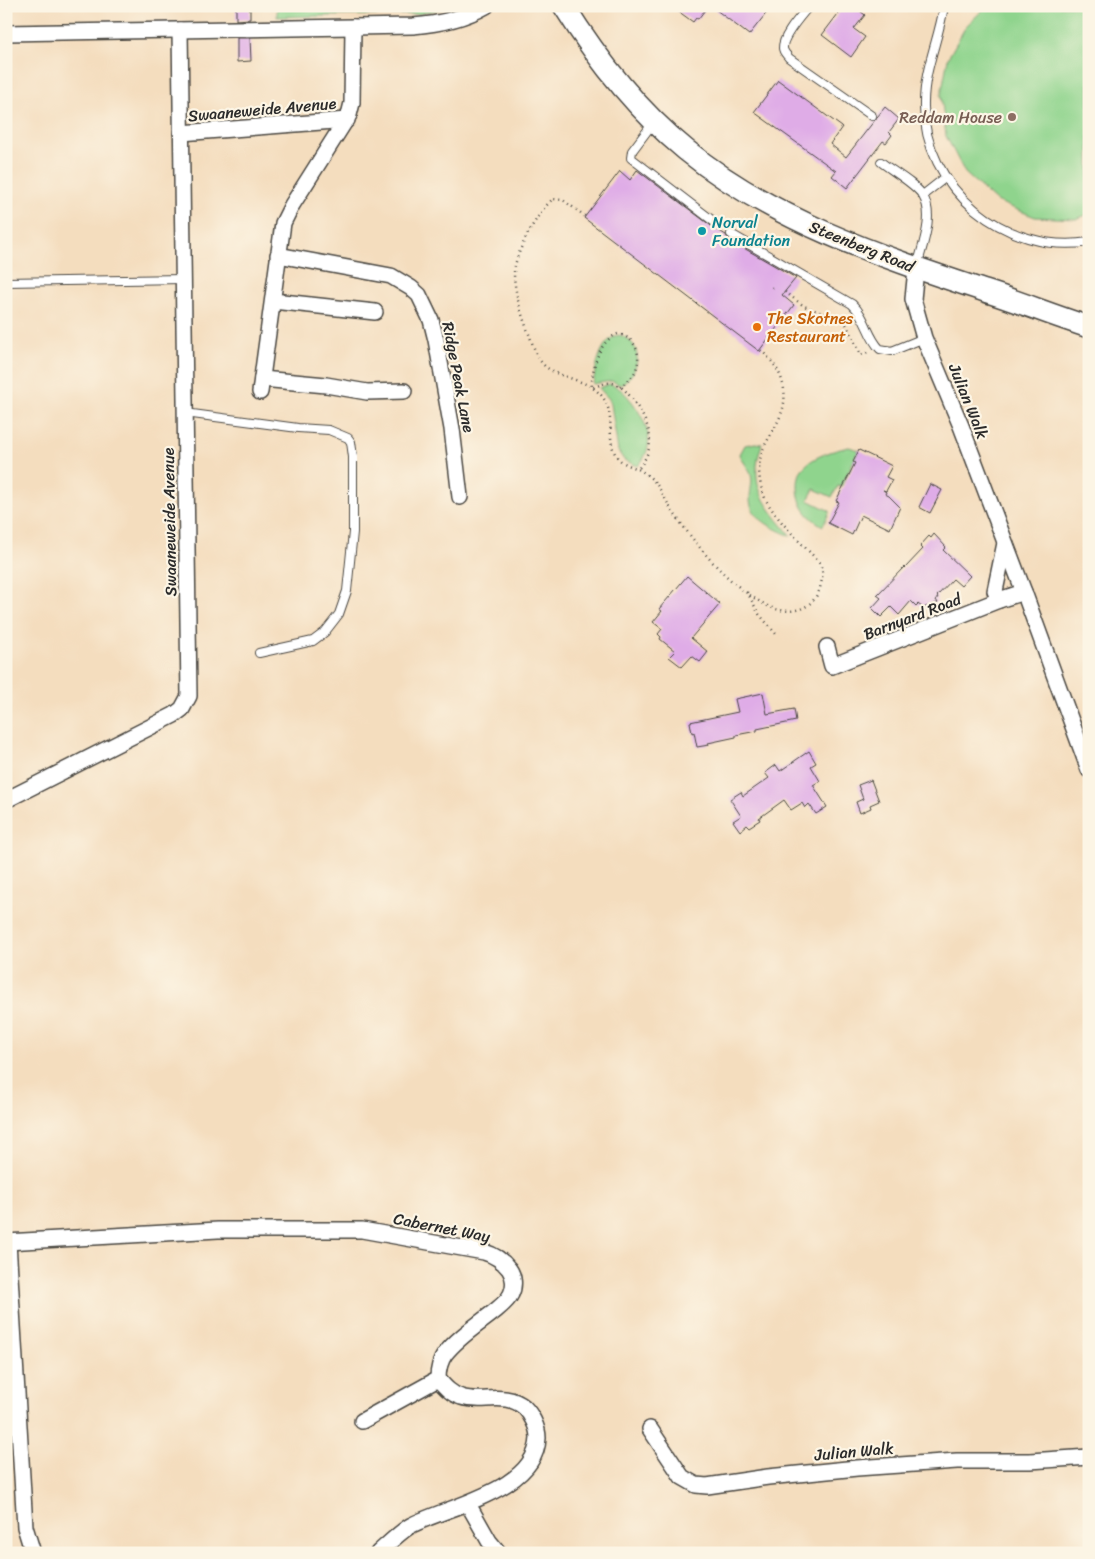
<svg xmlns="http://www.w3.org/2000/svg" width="1095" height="1559" font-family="Sriracha,sans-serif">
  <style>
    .grass { fill: #8fd48d; stroke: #5d805c }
    .building { fill: #dface7 }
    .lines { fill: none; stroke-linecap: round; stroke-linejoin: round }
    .service-casing { stroke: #494641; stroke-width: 10 }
    .minor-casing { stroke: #494641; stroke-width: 18 }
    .secondary-casing { stroke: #494641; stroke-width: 24 }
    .path { stroke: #494641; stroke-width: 2.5; stroke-dasharray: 1 4; stroke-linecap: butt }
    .service { stroke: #fff; stroke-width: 8 }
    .minor { stroke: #fff; stroke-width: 15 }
    .secondary { stroke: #fff; stroke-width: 21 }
    .education-dot { fill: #8d6e63; stroke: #fcf5e5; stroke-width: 2 }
    .culture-dot { fill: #0f9aa8; stroke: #fcf5e5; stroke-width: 2 }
    .food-dot { fill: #e8710a; stroke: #fcf5e5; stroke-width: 2 }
    .labels { text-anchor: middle; stroke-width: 4.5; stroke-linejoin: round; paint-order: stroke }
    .street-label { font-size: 16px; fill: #2b2b2b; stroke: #fcf5e5 }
    .education-label { font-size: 16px; fill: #785e54; stroke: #fcf5e5; text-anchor: end }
    .culture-label { font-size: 16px; fill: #0d838f; stroke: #fcf5e5; text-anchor: start }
    .food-label { font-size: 16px; fill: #c56008; stroke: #fcf5e5; text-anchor: start }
  </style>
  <rect width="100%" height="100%" fill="#fcf5e5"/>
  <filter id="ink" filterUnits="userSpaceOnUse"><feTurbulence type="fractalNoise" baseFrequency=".02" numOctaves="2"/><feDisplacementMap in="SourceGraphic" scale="10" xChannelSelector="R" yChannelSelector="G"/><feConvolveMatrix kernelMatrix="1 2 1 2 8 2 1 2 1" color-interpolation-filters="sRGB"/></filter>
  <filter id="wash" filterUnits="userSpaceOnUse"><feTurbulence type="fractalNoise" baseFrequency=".0096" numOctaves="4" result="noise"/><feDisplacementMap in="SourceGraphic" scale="20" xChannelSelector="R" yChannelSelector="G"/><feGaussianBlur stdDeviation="1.12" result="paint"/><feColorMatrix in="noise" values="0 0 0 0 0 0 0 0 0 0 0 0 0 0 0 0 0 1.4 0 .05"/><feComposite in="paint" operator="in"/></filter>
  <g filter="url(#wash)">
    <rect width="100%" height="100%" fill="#f4ddbe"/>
    <g class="grass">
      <path d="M277 6H451L420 14 277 17Z"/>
      <path d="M987 6H1089V214L1076 219 1035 217 996 201 965 173 946 136 941 95 948 58 966 26Z"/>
      <path d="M619 335C637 340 642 358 632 374 629 378 624 382 620 385L612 381 593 384C596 368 599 340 619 335Z"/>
      <path d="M609 384C619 386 626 394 633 403 647 423 657 445 638 466L624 460 618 451 611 404 609 399 599 388Z"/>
      <path d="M755 443 762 444C747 487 766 505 791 536 776 530 749 518 750 498 750 490 753 483 751 475 749 467 742 462 740 454L745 445Z"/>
      <path d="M849 447 859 450 841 487 838 486 832 497 814 489 808 500 830 511 823 526C807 517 798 505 798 486 798 480 799 473 803 468 813 456 835 450 849 447Z"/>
    </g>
    <g id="blocks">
      <g class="building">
        <path d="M236 6H250V19L236 20Z"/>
        <path d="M671 6H708L698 19 696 18 693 22Z"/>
        <path d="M711 6H772L749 35Z"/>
        <path d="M844 6H854L865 15 854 29 865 37 851 57 822 35Z"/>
        <path d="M237 38H250L251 61 237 62Z"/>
        <path d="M778 80 842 127 830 144 846 157 885 107 899 119 889 132 892 135 886 143 883 141 847 188 832 176 836 171 754 112Z"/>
        <path d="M637 170 714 228 726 235 728 239 796 278 782 295 794 305 759 351 584 218 620 171 630 180Z"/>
        <path d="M859 450 892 466 886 477 892 480 886 491 883 490 886 492 885 494 889 496 900 507 890 529 861 515 852 535 828 523 839 502 836 501 855 463 853 462Z"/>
        <path d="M930 484 942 490 930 513 919 507Z"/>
        <path d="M934 534 946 547 943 550 970 576 961 586 953 579 937 596 938 597 936 600 938 603 923 608 918 604 916 606 911 601 899 615 891 607 881 617 872 608 881 598 877 595 904 567 905 568 923 549 920 546 929 536 931 538Z"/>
        <path d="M687 576 720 604 691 638 708 652 700 662 692 656 682 667 669 657 675 651 660 639 661 637 658 634 662 629 653 622 662 611 659 609Z"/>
        <path d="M763 693 767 714 794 709 796 721 757 729V731L736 735V737L708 743 709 745 697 747 694 732 692 733 690 722 738 712 735 699Z"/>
        <path d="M809 751 816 763 811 766 820 781 813 785 827 807 816 814 809 804 805 808 802 803 791 810 784 800 759 818 760 820 749 827 747 825 740 831 733 821 741 816 730 799 741 792 743 796 769 778 765 773 776 765 780 771Z"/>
        <path d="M871 780 879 801 870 805 871 808 860 813 856 802 863 799 858 785Z"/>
      </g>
    </g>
  </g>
  <g filter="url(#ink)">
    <use href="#blocks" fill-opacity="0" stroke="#494641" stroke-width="1"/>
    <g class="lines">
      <defs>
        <g id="service">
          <path d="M809 6C802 15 782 36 783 48 783 52 787 55 789 58L872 116"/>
          <path d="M944 6C939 39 924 69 924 103 922 188 1007 256 1089 242"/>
          <path d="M653 123 632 151 631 158 717 224"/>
          <path d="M881 162C892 171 916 184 923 196 935 216 922 246 917 267"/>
          <path d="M923 195 946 177"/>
          <path d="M731 234 852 304C867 318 867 336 880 349L892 351 924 338"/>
          <path d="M6 282 183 279"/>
          <path d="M185 413 298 428 329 430 348 438 351 442 353 457V532L347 591 339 614 325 632 313 641 259 653"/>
        </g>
        <g id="minor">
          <path d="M6 33 413 26C439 24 463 19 486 6"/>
          <path d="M181 133 347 120"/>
          <path d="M278 255 391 276 411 288 419 295 431 320 436 340 452 429 460 497"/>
          <path d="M916 269 913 299 924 338 961 426 1024 592 1089 770"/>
          <path d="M273 301 375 312"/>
          <path d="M262 379 326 385 367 392 404 391"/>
          <path d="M260 392 283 223 292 205 349 115 352 103 353 27"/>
          <path d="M999 600 995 591 1005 543"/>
          <path d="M827 647 832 666 999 600 1024 592"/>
          <path d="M6 800 174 715 182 709 189 696 180 30"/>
          <path d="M6 1242 218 1230H362L484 1252C495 1255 502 1260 509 1269 514 1276 515 1286 511 1294 508 1301 501 1306 495 1311 479 1324 458 1337 445 1354 440 1361 438 1370 438 1379 445 1387 451 1394 461 1397 482 1404 505 1391 524 1407 531 1414 538 1427 538 1438 536 1491 447 1506 410 1526 399 1533 388 1544 378 1553"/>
          <path d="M8 1242 25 1527 33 1553"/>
          <path d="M362 1421 438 1379"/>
          <path d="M650 1429 682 1477 696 1485 707 1486 768 1477 857 1468 957 1461H1030L1089 1457"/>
          <path d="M468 1504 489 1541 499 1553"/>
        </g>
        <path id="secondary" d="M564 6C597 59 637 110 686 150 773 221 880 256 985 291 1020 302 1054 316 1089 327"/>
      </defs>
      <use href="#service" class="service-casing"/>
      <use href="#minor" class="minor-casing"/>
      <use href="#secondary" class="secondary-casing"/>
      <g class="path">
        <path d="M585 216 563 200 553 199C538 211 513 256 514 275 515 295 522 316 529 334 533 345 537 360 546 367 562 379 586 379 600 394 618 412 604 442 618 458 623 464 631 466 638 469 644 472 648 476 653 480 661 489 665 499 671 509 696 545 725 582 764 604 787 617 815 612 821 584 823 575 823 570 819 562 803 544 768 513 762 490 759 480 758 466 761 456 764 443 773 433 778 421 792 395 782 367 760 350"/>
        <path d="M772 288 775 284"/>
        <path d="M785 292 804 306 845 322 861 355 870 351"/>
        <path d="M620 387C625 383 631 379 634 374 643 357 637 338 618 334 599 340 591 370 592 388 598 386 605 382 611 383 621 384 629 394 634 402 650 425 658 445 638 469"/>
        <path d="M747 592 759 614 776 634"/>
      </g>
      <use href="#service" class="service"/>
      <use href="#minor" class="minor"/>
      <use href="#secondary" class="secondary"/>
    </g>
  </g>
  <circle class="education-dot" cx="1012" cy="117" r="5"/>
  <circle class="culture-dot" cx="702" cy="231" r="5"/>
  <circle class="food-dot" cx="757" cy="327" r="5"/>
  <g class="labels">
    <g class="street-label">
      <text transform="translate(262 109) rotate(-5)" y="6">Swaaneweide Avenue</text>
      <text transform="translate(862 246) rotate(22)" y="6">Steenberg Road</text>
      <text transform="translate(459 377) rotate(79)" y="6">Ridge Peak Lane</text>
      <text transform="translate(969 401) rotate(68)" y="6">Julian Walk</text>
      <text transform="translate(169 522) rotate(-91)" y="6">Swaaneweide Avenue</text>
      <text transform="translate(912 616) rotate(-21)" y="6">Barnyard Road</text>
      <text transform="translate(442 1227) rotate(11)" y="6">Cabernet Way</text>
      <text transform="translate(854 1451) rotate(-5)" y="6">Julian Walk</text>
    </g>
    <g class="education-label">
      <text x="1002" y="123">Reddam House</text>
    </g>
    <g class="culture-label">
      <text x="712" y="228">Norval<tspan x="712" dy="18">Foundation</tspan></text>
    </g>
    <g class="food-label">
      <text x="767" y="324">The Skotnes<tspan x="767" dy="18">Restaurant</tspan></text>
    </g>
  </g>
  <rect width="1095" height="1559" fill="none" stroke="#fcf5e5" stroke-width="25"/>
</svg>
